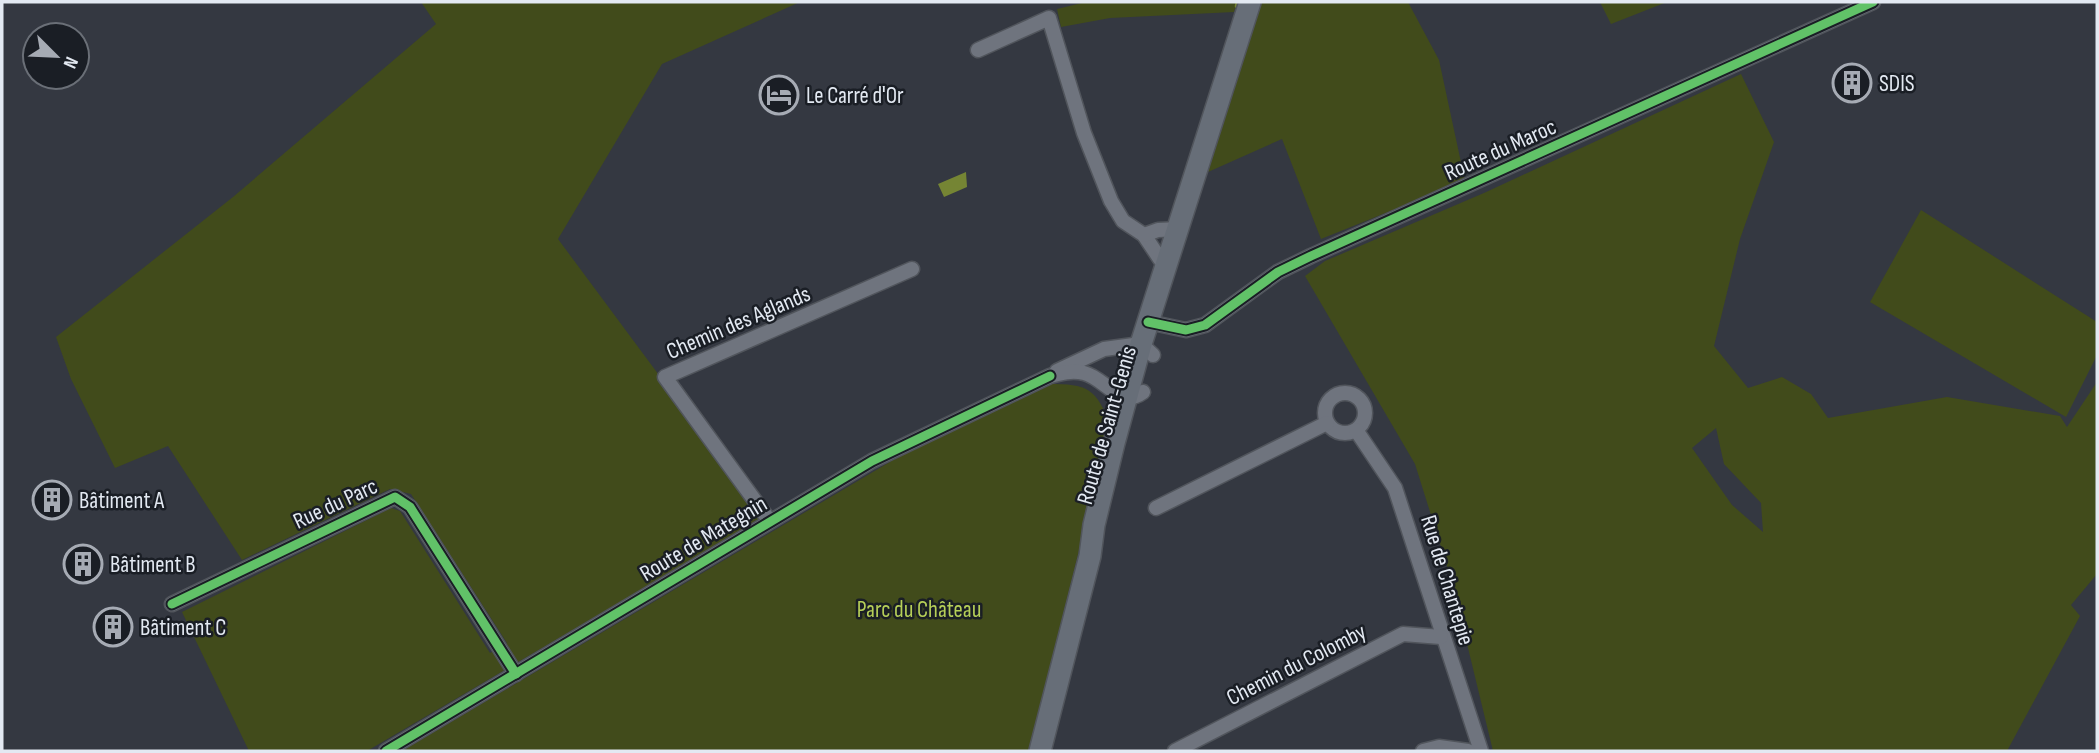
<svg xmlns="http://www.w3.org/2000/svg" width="2099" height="753" font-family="'Sofia Sans Condensed',sans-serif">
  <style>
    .green { fill: #414b1b; fill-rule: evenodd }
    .water { fill: #758534 }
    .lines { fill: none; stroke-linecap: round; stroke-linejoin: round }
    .stream { stroke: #758534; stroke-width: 4.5 }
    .minor-casing { stroke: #51555c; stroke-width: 17 }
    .secondary-casing { stroke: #51555c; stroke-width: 24 }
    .minor { stroke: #6f747e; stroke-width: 14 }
    .secondary { stroke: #676e78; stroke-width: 21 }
    .cycleway-casing { stroke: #1a1e25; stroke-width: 13 }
    .cycleway { stroke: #61c268; stroke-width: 9 }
    .labels { text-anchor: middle; stroke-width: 5; stroke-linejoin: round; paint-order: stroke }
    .poi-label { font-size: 23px; fill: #e3e9f2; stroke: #1a1e25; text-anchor: start }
    .street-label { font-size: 23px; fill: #e3e9f2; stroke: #1a1e25 }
    .park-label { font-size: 23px; fill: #b6cf58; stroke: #1a1e25 }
  </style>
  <rect width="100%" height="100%" fill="#343841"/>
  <g class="green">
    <path d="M421 2H800L662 64 558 239 673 394 760 520 367 751H249L182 612 391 508 400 511 490 653 507 643 411 494 390 489 242 560 168 446 115 468 71 379 56 337 233 197 436 24Z"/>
    <path d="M1086 2H1237L1234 12 1110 18 1061 27 1057 9Z"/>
    <path d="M1262 2H1408L1439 60 1465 181 1321 239 1282 139 1208 172Z"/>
    <path d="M1600 2H1667L1611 24Z"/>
    <path d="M1741 74 1774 142 1740 239 1714 346 1748 388 1782 377 1811 394 1828 418 1947 397 2060 416 2067 427 2097 382V574L2071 605 2080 616 2007 751H1493L1452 582 1415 464 1305 276 1325 261 1484 193ZM1716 428 1724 464 1761 503 1763 532 1732 505 1692 448Z"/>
    <path d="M1921 210 2097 322V355L2066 417 1870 302Z"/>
    <path d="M1049 384C1087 384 1097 388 1110 426L1029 751H402L905 453Z"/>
  </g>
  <path class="water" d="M966 172 967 187 944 197 938 184Z"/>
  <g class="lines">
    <path class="stream" d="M1237 6 1238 2"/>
    <defs>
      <g id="minor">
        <path d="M978 50 1049 18 1084 133 1111 201 1123 221 1144 235 1160 259 1169 264"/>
        <path d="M1144 235 1158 230 1180 229"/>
        <path d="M1148 322 1186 330 1205 325 1278 272 1311 256 1873 2"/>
        <path d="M1057 371 1104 349 1141 344 1153 355"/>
        <circle cx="1345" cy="413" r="20"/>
        <path d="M1356 430 1395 488 1481 751"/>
        <path d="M1156 508 1327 423"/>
        <path d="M769 520 665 377 912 269"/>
        <path d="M172 604 395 497 410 507 516 674"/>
        <path d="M386 751 872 461 1050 376C1061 373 1072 370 1084 373 1105 378 1120 409 1143 392"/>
        <path d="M1175 751 1403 634 1441 637"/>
        <path d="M1423 751 1439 747 1468 751"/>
      </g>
      <path id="secondary" d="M1040 751 1090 556 1094 525 1114 443 1141 344 1250 2"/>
    </defs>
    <use href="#minor" class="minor-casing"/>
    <use href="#secondary" class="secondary-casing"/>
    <use href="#minor" class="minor"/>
    <use href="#secondary" class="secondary"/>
    <defs>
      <g id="cycleway">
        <path d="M1148 322 1186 330 1205 325 1278 272 1311 256 1873 2"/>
        <path d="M172 604 395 497 410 507 516 674"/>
        <path d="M386 751 872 461 1050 376"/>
      </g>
    </defs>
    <use href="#cycleway" class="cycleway-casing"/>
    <use href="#cycleway" class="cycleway"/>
  </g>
  <defs>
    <symbol id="building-ring" viewBox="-11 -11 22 22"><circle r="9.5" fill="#1a1e25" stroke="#a6abb4" stroke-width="1.5"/><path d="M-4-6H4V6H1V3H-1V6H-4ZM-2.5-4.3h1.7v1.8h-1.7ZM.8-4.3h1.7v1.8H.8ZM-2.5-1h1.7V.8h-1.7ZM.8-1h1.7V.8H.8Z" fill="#a6abb4"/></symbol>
    <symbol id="hotel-ring" viewBox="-11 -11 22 22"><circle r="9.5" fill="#1a1e25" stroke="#a6abb4" stroke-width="1.5"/><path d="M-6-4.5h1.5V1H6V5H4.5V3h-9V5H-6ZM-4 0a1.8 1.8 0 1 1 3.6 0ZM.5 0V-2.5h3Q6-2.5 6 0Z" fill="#a6abb4"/></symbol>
  </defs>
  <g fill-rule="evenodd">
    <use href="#building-ring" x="1830" y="61" width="44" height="44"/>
    <use href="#hotel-ring" x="757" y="73" width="44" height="44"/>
    <use href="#building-ring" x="30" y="478" width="44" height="44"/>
    <use href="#building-ring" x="61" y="542" width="44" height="44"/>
    <use href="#building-ring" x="91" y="605" width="44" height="44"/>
  </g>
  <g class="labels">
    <g class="poi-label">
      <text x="1879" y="91">SDIS</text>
      <text x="806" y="103">Le Carré d'Or</text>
      <text x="79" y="508">Bâtiment A</text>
      <text x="110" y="572">Bâtiment B</text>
      <text x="140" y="635">Bâtiment C</text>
    </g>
    <g class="street-label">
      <text transform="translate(1500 149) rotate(-24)" y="8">Route du Maroc</text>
      <text transform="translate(738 322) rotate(-23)" y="8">Chemin des Aglands</text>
      <text transform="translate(1106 425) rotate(-74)" y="8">Route de Saint-Genis</text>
      <text transform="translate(335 503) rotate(-25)" y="8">Rue du Parc</text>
      <text transform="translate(703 538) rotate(-31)" y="8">Route de Mategnin</text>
      <text transform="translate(1448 580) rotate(73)" y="8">Rue de Chantepie</text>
      <text transform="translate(1296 664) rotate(-27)" y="8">Chemin du Colomby</text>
    </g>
    <g class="park-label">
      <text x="919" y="617">Parc du Château</text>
    </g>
  </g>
  <rect width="2099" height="753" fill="none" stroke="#e3e9f2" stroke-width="7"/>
  <g transform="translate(56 56) rotate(114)"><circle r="33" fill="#1a1e25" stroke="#6a6f77" stroke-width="2"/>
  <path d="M0-5L12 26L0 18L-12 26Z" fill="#a6abb4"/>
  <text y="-10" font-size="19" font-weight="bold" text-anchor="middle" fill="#e3e9f2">N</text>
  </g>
</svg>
